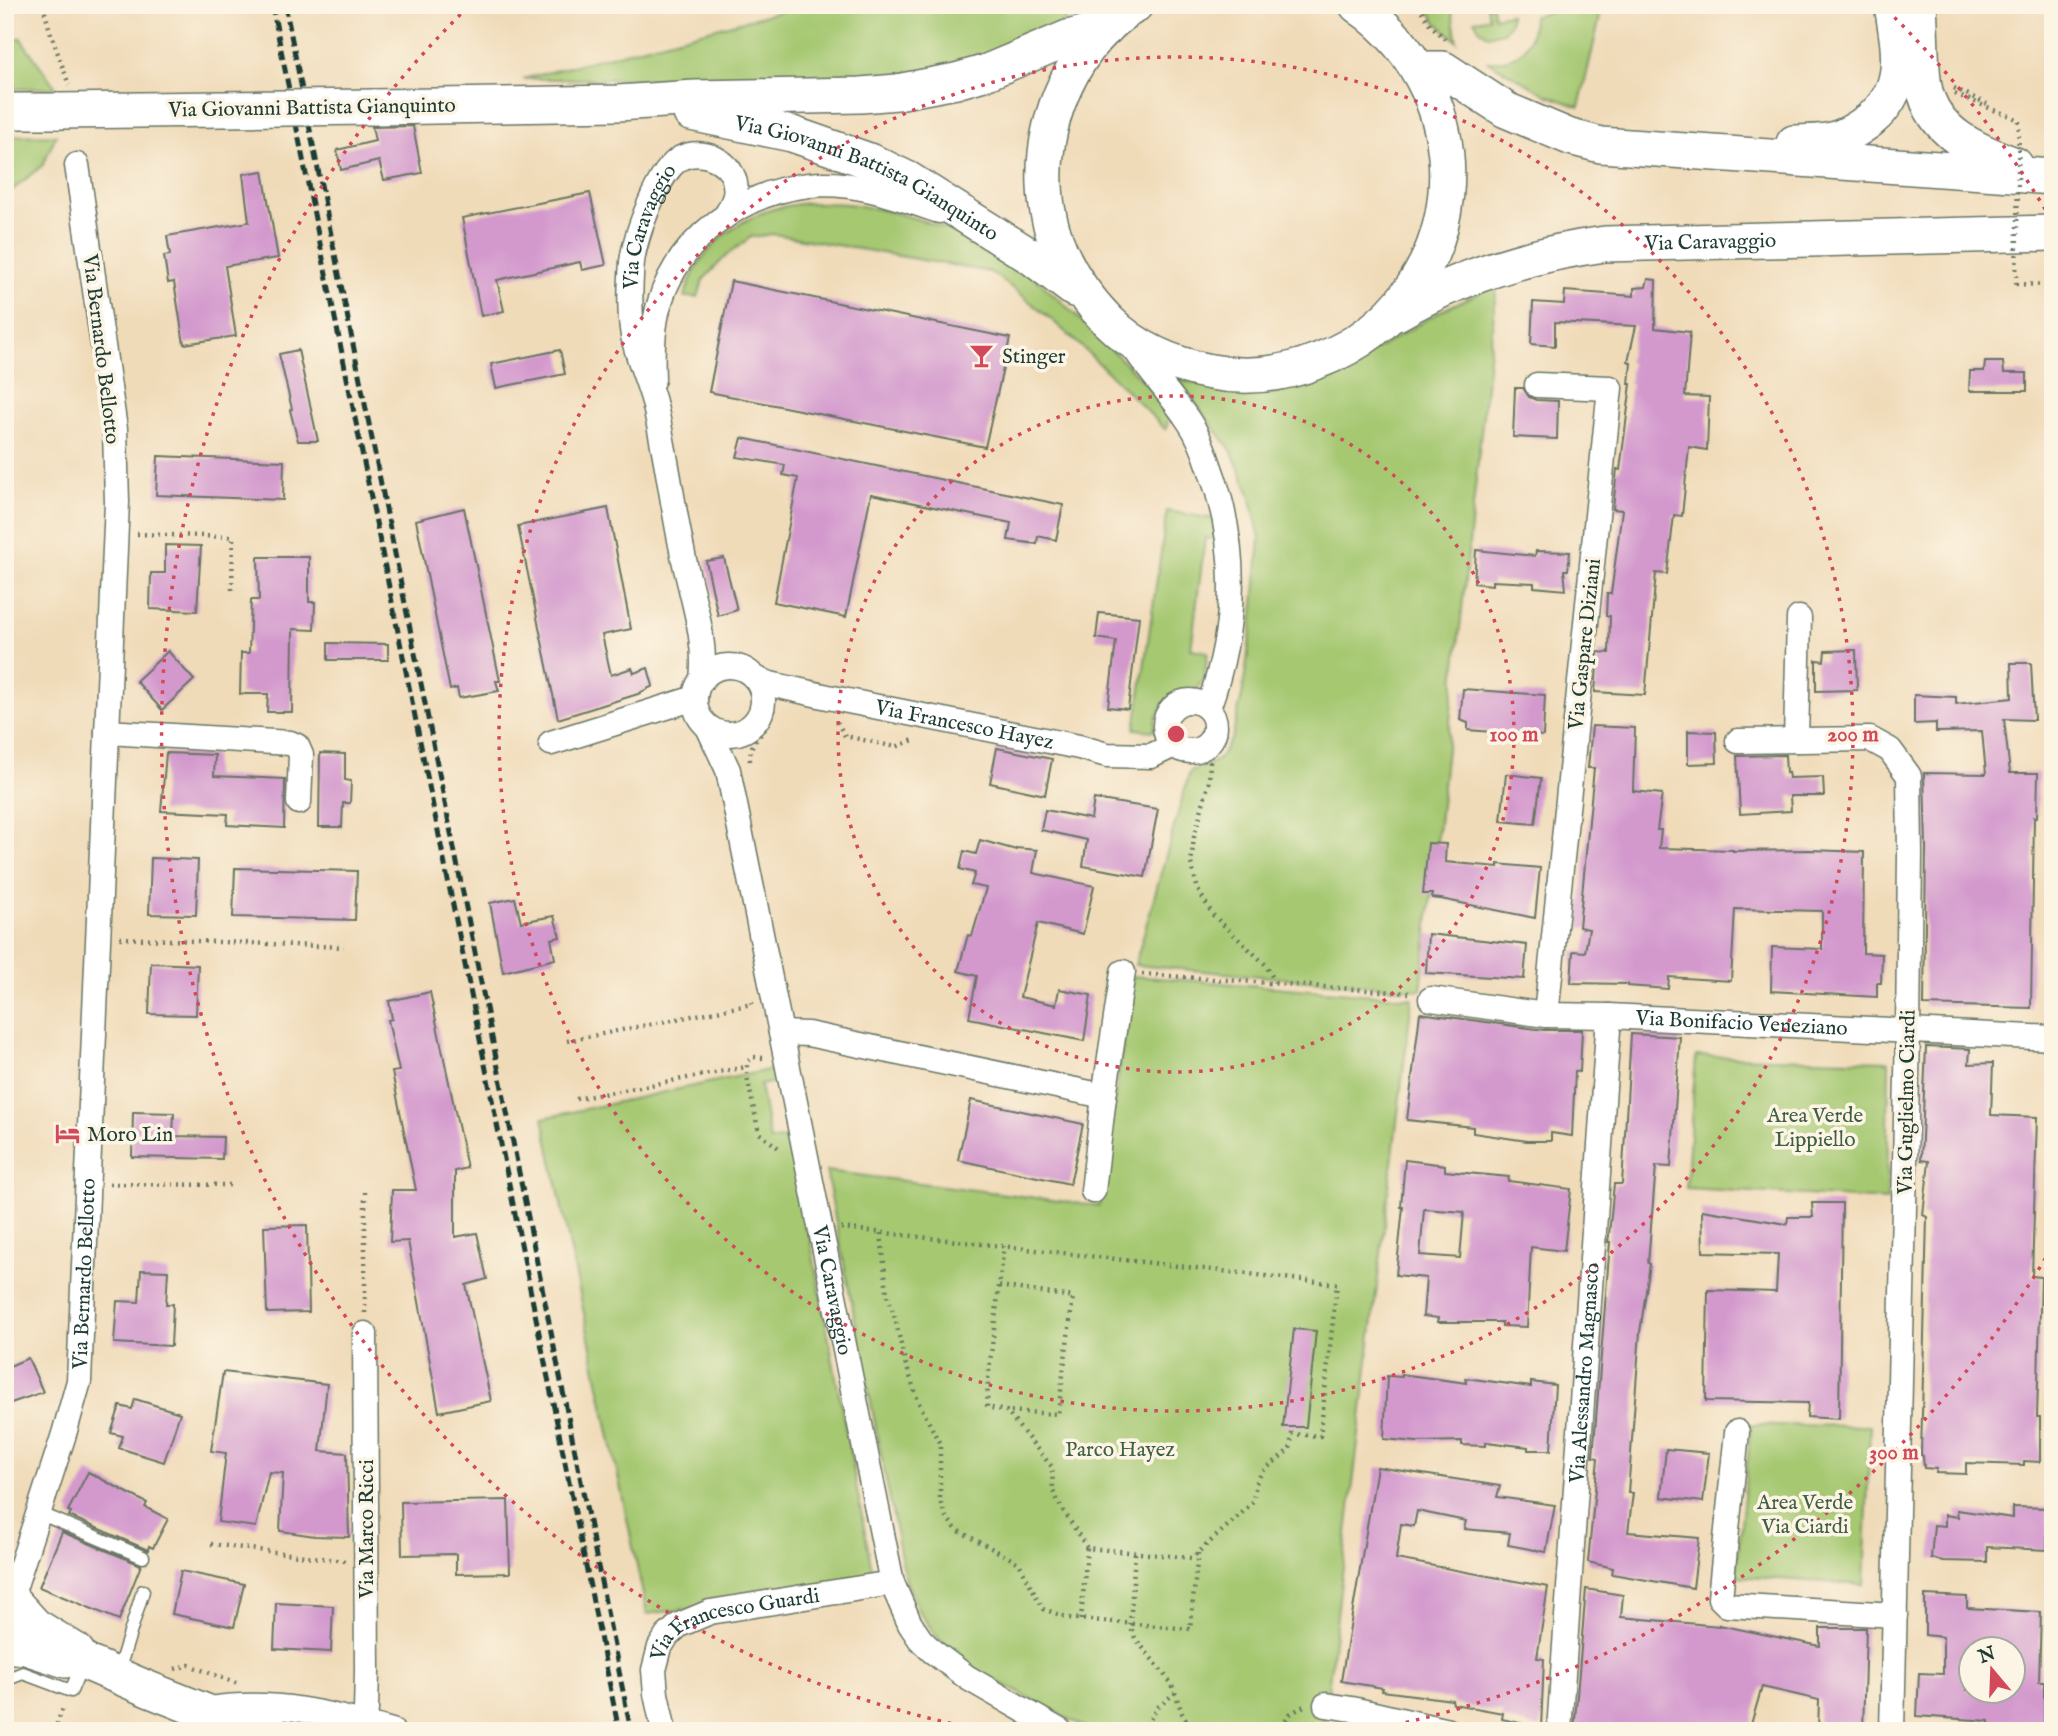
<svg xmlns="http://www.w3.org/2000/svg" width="2058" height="1736" font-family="'IM FELL English',serif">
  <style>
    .green { fill: #a5c871; stroke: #628252; stroke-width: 2 }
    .building { fill: #d399cd; fill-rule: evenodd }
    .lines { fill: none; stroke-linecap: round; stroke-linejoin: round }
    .lane-casing { stroke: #687463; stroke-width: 15 }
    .street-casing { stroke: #687463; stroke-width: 27 }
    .secondary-casing { stroke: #687463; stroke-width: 38 }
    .path { stroke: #687463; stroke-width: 4.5; stroke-dasharray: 2 5; stroke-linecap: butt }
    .lane { stroke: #fff; stroke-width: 12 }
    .street { stroke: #fff; stroke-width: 24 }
    .secondary { stroke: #fff; stroke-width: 35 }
    .rail { stroke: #1f3d34; stroke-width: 5; stroke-dasharray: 10 5; stroke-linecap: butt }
    .secondary-bridge-casing { stroke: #687463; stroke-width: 38; stroke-linecap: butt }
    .path-bridge { stroke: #687463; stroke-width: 4.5; stroke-dasharray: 2 5; stroke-linecap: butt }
    .secondary-bridge { stroke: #fff; stroke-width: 35 }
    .ring { fill: none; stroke: #d1495b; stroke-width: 3.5; stroke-dasharray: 3.5 7 }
    .labels { text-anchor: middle; stroke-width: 7; stroke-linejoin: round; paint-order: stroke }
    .street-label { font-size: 21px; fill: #1f3d34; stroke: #fcf5e5 }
    .poi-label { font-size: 21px; fill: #1f3d34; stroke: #fcf5e5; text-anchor: start }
    .park-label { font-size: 21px; fill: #406043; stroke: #fcf5e5 }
    .centre { fill: #d1495b; stroke: #fcf5e5; stroke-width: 3.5 }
    .ring-label { font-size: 21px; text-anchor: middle; font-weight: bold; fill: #d1495b; stroke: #fcf5e5; stroke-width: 7; stroke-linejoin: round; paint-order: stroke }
  </style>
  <rect width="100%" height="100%" fill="#fcf5e5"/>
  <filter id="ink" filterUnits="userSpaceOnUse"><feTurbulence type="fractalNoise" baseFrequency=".0143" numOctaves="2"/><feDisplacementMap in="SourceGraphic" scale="14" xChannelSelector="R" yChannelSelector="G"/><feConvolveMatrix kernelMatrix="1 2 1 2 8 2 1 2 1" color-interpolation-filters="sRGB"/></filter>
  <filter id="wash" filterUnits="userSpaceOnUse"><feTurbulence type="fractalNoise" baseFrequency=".00686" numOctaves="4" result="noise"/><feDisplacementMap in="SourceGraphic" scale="28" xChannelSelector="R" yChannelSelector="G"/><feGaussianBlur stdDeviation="1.57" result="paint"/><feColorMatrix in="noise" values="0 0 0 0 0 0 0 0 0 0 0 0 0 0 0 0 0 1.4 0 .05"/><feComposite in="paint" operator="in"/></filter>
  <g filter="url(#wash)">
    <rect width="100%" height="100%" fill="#f0dbb9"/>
    <g class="green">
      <path d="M804 5H1094L1030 40 964 67 890 79H523Z"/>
      <path d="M1425 5H1434L1435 8 1451 6 1457 41 1437 23Z"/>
      <path d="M1487 5H1492L1494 17 1510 14V23L1503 32 1488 35 1480 30 1474 20 1489 18Z"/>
      <path d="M1547 5H1597L1600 17 1579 107 1547 95 1487 61C1521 62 1532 48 1533 16L1548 13Z"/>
      <path d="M21 38V39L56 88 5 89V40Z"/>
      <path d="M56 135 43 165 10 192H5V136Z"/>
      <path d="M806 203C821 204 838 202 854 205 909 213 966 232 1013 262 1044 283 1071 311 1097 336 1123 361 1150 385 1170 414L1166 430C1110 374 1056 317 990 272L774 234 751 237 727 255 703 280 698 297H685C695 254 731 222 773 209 784 206 795 205 806 203Z"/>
      <path d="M1497 284 1421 990 1135 965 1190 771 1218 760 1232 738 1242 696 1252 626 1260 539 1250 494 1231 450 1178 380 1248 392 1295 387 1377 349 1441 311Z"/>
      <path d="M1167 511 1215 519 1216 539 1205 538 1191 649 1208 652 1204 678 1196 690 1164 704 1156 718 1154 731 1135 729Z"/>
      <path d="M1133 976 1412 998 1323 1731H1092L969 1667 939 1639 919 1612 905 1578 826 1171 1099 1206Z"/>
      <path d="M1696 1056 1889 1061 1887 1200 1686 1188Z"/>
      <path d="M778 1068 780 1081 760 1085 770 1141 791 1137 875 1586 647 1614 543 1118Z"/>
      <path d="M1751 1425 1870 1426 1864 1585 1736 1576Z"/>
    </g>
    <g id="blocks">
      <g class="building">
        <path d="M413 126 422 173 384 180 379 161 341 170 337 150 375 141 372 127Z"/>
        <path d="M263 171 278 258 225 266 236 336 184 344 174 282 168 283 164 256 170 255 167 236 249 222 243 174Z"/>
        <path d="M590 193 606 265 582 270 580 262 497 280 504 311 481 316 462 218Z"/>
        <path d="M1648 279 1656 280 1655 328 1690 332 1685 396 1709 397 1707 450 1689 447 1682 516 1674 515 1667 574 1656 573 1645 695 1595 692 1598 652 1609 653 1610 616H1606L1607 594H1611L1622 510 1613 509 1617 469 1620 470 1631 384H1629L1631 363 1628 361 1636 326 1555 322V346L1531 344 1533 302 1564 304 1565 291 1634 296V288L1646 287Z"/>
        <path d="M731 281 1010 338 985 447 709 392Z"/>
        <path d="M298 350 318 441H298L290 410 292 409 279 354Z"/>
        <path d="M560 350 565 374 496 388 491 364Z"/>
        <path d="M1985 362H2003L2004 373H2027V391H1969L1970 371H1984Z"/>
        <path d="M1515 388H1523L1529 397 1536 400 1558 401 1557 439 1513 437Z"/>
        <path d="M742 438 1063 505 1056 540 1038 536 1037 544 1008 540 1011 523 871 494 846 617 774 602 798 478 783 475 785 465 737 457Z"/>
        <path d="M158 456 284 461 283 500 156 495Z"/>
        <path d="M464 508 500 681H496L499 691 459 698 457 688 450 690 416 520Z"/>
        <path d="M608 508 631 629 602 635 611 675 632 668 634 673 648 668 653 686 638 694 558 719 518 526Z"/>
        <path d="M165 545 201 546 197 611 150 609 151 573H165Z"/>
        <path d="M1476 550 1535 556 1536 551 1570 552 1568 570H1564L1566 590 1534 587V583L1492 581V585L1474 583Z"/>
        <path d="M258 557H309V602H315L314 630 293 629 292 712H267L268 694H240L241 653H249L251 600H259Z"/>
        <path d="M724 558 737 610 718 616 706 561Z"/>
        <path d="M1099 613 1139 617 1128 709 1108 707 1116 641 1096 638Z"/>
        <path d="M328 643 388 644V660H328Z"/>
        <path d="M1856 650 1857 690 1816 691V660L1824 661 1825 651Z"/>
        <path d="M168 651 194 680 162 710 136 681Z"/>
        <path d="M2011 663H2031L2034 720 2004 719 2010 773H2038L2037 817H2034L2031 1008 1924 1005 1926 847 1924 773 1986 774 1982 731 1936 732V723L1914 724V695L1956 697V704L2012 698Z"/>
        <path d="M1463 689 1545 695 1543 736 1468 730V723L1460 720Z"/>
        <path d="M1592 726 1635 728 1633 791 1662 794 1657 830H1661L1659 848 1733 850V851L1810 850 1864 852 1863 953 1882 954 1881 983H1877V997L1771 991 1772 947 1822 949V911L1735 909 1731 981 1669 977 1668 989 1628 986V984L1571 983 1573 951 1585 952 1589 929 1579 927 1594 768H1588Z"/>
        <path d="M1688 731 1716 732 1717 763 1688 764Z"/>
        <path d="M997 748 1052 759 1045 795 990 783Z"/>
        <path d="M166 753 215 755 214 776 285 779 284 828 227 825 228 814 161 811Z"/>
        <path d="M320 753 345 754V780L351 781 350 803H343L342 827H319Z"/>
        <path d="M1785 755 1786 773 1788 772 1789 778 1823 777 1824 796H1790L1791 811 1740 814 1737 756Z"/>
        <path d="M1506 774 1541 778 1535 824 1501 821Z"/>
        <path d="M1094 799 1158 809 1145 877 1083 866 1087 840 1041 830 1045 810 1091 819Z"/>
        <path d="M980 840 1016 850V848L1037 850 1033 873 1094 886 1083 934 1038 923 1020 997 1056 1005 1059 989 1091 995 1084 1041 969 1018 977 976 958 971 968 935 972 936 986 888 971 885 975 873 960 869 964 851 976 854Z"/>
        <path d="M1428 843 1446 844 1445 862 1498 867V864L1540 868 1535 918 1441 899 1432 898V894H1423Z"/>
        <path d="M151 858 198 860 196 915 149 914Z"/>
        <path d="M235 868 357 871 355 920 233 917Z"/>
        <path d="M515 898 521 922 554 916 560 937 551 939 555 959 503 972 490 903Z"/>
        <path d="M1428 934 1527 945 1524 979 1426 973Z"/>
        <path d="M151 963 198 965 196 1015 149 1014Z"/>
        <path d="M430 992 467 1168 455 1171V1237L477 1233 487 1279 466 1285 491 1401 439 1412 408 1241 390 1242 392 1190H416L392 1072 399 1071 388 1020 392 1019 389 1001Z"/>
        <path d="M1420 1013 1544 1030H1582L1580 1072 1575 1071 1572 1136 1551 1133V1141H1527L1473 1133V1127L1407 1120Z"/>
        <path d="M1631 1034 1680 1037 1671 1167 1656 1166 1648 1263 1650 1264 1640 1332 1628 1493H1633L1628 1532 1699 1538 1693 1588 1612 1574 1613 1568 1588 1562 1598 1458 1593 1457 1610 1242H1608L1609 1235 1614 1184H1622Z"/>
        <path d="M1926 1047 1970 1049 1969 1064 1993 1063 1991 1115 2037 1117 2032 1276 2041 1277 2037 1417H2040V1462L2024 1461V1465L1966 1463V1474L1936 1473 1937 1469 1924 1468 1923 1456 1921 1455 1927 1217 1923 1215 1929 1161 1921 1160Z"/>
        <path d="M971 1100 1083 1124 1070 1184 958 1160Z"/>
        <path d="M133 1112 174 1113 173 1136 223 1137 222 1159 132 1157Z"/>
        <path d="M1405 1160 1445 1165V1171L1509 1177 1508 1181 1571 1189 1564 1251 1531 1247 1527 1327 1502 1326V1322H1437L1438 1318 1423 1316 1426 1278 1396 1275 1403 1207H1401ZM1424 1209 1464 1212 1460 1258 1420 1255Z"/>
        <path d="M1812 1203H1842L1839 1419 1807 1417 1808 1403 1706 1401 1708 1290 1776 1292 1778 1254 1703 1252 1702 1210 1787 1224 1788 1217H1813Z"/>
        <path d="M307 1225 309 1312 267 1313 264 1226Z"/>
        <path d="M141 1270 168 1271 166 1304H173L171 1346 114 1343 117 1301 139 1302Z"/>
        <path d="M1294 1329 1316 1331 1306 1427H1283Z"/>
        <path d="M28 1358 43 1392 5 1405V1368Z"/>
        <path d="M223 1372 327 1384 320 1451 347 1453 349 1537 315 1536 280 1531 283 1473 269 1472 256 1527 218 1522 226 1453 211 1451Z"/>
        <path d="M1401 1374 1467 1383 1466 1378 1531 1387V1382L1555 1385 1551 1450H1528V1447L1486 1442V1446L1462 1445V1441L1417 1442 1384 1439 1387 1376 1402 1377Z"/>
        <path d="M135 1399 180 1413 164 1462 119 1448 123 1436 111 1433 120 1406 132 1409Z"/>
        <path d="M1666 1449 1709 1453 1703 1502 1661 1497Z"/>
        <path d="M1377 1467 1500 1486 1497 1497 1555 1505 1546 1552 1508 1545 1510 1533 1464 1529 1466 1521 1417 1511 1414 1526 1401 1524 1396 1559 1548 1587 1537 1658 1544 1659 1541 1728 1502 1719 1503 1713 1453 1704 1452 1700 1382 1691 1383 1688 1341 1681Z"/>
        <path d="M88 1472 147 1503 145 1507 168 1519 153 1548 149 1546 148 1550 69 1516 71 1512 68 1511Z"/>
        <path d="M508 1500 510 1573 456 1574V1554L402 1555 401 1502Z"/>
        <path d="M2013 1507 2048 1508 2047 1550 1987 1547V1562L1943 1561 1931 1558 1934 1525 1945 1526V1515L1958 1517 1957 1510 2013 1518Z"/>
        <path d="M62 1532 141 1565 119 1620 39 1587Z"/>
        <path d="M181 1571 244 1584 234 1627 172 1614Z"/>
        <path d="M1586 1589 1623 1595 1621 1617 1719 1626V1625L1820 1646V1628H1866L1863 1731H1818L1819 1700 1762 1687 1749 1731H1574Z"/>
        <path d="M1925 1595 1967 1597V1608L2041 1612 2039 1682H2044V1731H1989V1721L1917 1716 1919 1673 1943 1674V1637L1925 1635ZM1969 1648H2012V1690H1967Z"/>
        <path d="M276 1603 333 1606 331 1652 274 1649Z"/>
      </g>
    </g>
  </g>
  <g filter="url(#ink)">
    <use href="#blocks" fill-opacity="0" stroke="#687463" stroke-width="2"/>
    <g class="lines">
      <defs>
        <g id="lane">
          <path d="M39 1513 143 1557"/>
          <path d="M118 1672 143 1591"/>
          <path d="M5 1680 23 1673 71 1691 83 1662"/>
        </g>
        <g id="street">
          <path d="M1131 343C1148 371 1170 393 1188 420 1198 434 1205 452 1210 468 1239 547 1237 629 1208 708"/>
          <path d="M653 379C652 355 652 328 659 305 678 239 742 192 809 185 853 180 898 197 939 211"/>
          <path d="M1537 385 1610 388 1546 1015"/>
          <circle cx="729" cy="700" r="34"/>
          <path id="s1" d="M755 678 770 684 828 697 1079 747 1107 755 1151 756 1174 745"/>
          <path id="s2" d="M702 679C707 641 693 601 685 564 673 511 667 456 654 402 648 380 638 359 633 336 629 312 630 286 632 262 635 237 658 170 681 158 706 146 740 165 735 195 734 201 730 208 727 214"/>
          <circle cx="1190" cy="726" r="25"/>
          <path id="s3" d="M708 727 728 770 892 1583 910 1624 920 1639 932 1651 968 1678 1060 1731"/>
          <path d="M107 732 290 743 297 746 301 755 299 802"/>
          <path d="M1796 740 1799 618"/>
          <path d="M1738 741 1870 739 1890 750 1909 776 1910 854 1908 1032 1892 1731"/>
          <path d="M551 743 695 698"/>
          <path id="s4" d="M1431 999 1546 1015 1609 1016 2053 1038"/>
          <path d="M781 1033 808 1034 1104 1096 1123 972"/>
          <path d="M1093 1191 1104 1096"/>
          <path d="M1737 1432 1720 1598 1727 1605 1895 1615"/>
          <path id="s5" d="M10 1601 64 1434 79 1381 117 502 115 429 77 165"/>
          <path d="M1326 1705 1352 1709 1448 1731"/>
          <path d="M211 1709C274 1699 332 1714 392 1731"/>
          <path d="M363 1723 366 1710 367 1671 365 1334"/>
          <path id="s6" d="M664 1731 656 1694 654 1670 660 1647 667 1636 679 1625 710 1612 892 1583"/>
          <path id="s7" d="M1559 1731 1609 1016"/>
        </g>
        <g id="secondary">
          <path d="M1135 5C1074 43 1042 116 1045 186 1047 238 1072 284 1108 321 1136 349 1173 365 1211 372 1248 379 1286 374 1320 360 1473 301 1490 97 1357 5"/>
          <path d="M1919 5C1921 32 1920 61 1924 87 1933 133 1976 151 2015 165"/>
          <path d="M1419 69H1443L1506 110 1570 137 1601 145 2053 177"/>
          <path d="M373 107 618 103 695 98 861 95 897 92 956 81 987 72 1068 38 1106 28"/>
          <path d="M5 111H59"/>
          <path id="s8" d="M691 113 792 134 872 162 909 180 1033 258 1074 289"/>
          <path d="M1794 143C1806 142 1820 143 1832 140 1846 137 1858 129 1870 120 1909 88 1899 49 1892 5"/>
          <path id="s9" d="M1397 313C1460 276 1532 254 1605 244L2053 233"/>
          <path d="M5 1599 15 1604 35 1626 76 1651 83 1661 148 1689 216 1716 271 1731"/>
          <path d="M5 1645 26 1647 66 1660"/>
        </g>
      </defs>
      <use href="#lane" class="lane-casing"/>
      <use href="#street" class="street-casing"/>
      <use href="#secondary" class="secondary-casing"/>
      <g class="path">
        <path d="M43 5 50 31 69 85"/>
        <path d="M1418 5 1429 23 1447 41"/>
        <path d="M1954 88 1987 104"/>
        <path d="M1955 94 2019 120"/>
        <path d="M2016 284 2053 285"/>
        <path d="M137 534 233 537 232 590"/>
        <path d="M837 722 845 736 896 747 916 739"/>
        <path d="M1211 740 1209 782 1194 837 1191 863 1198 890 1213 915 1266 965 1275 982"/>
        <path d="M750 761C749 745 756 741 765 729 769 723 771 714 776 708"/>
        <path d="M120 938 344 947"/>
        <path d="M1142 974 1409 993"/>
        <path d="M567 1041 752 1004V1002"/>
        <path d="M763 1058 753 1057 747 1062V1077L759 1133 780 1149"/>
        <path d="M576 1099 746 1067"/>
        <path d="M109 1184 234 1185"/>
        <path d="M841 1228 1337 1284 1320 1436 1292 1434 1290 1449 1262 1472 1256 1483 1253 1501 1244 1511 1192 1558 1087 1548 1060 1505 1053 1491 1052 1467 1006 1411 987 1407 988 1379 1004 1246"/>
        <path d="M881 1233 887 1293 895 1318 905 1362 919 1403 940 1444V1501L946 1517 957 1530 1019 1563 1043 1609 1069 1618 1190 1629 1198 1553"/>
        <path d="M999 1286 1073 1297 1058 1414 1006 1411"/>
        <path d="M365 1313V1188"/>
        <path d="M211 1544 345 1561"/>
        <path d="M1135 1553 1130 1625 1135 1638 1172 1684 1182 1713 1193 1731"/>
        <path d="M1081 1620 1087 1548"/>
        <path d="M175 1669 189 1665 236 1683"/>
        <path d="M54 1731 64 1706"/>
        <path d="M1143 1731 1158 1707 1175 1693"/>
        <path d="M1277 1731 1290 1714 1304 1706"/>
      </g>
      <use href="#lane" class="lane"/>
      <use href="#street" class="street"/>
      <use href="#secondary" class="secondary"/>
      <g class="rail">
        <path d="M272 5 619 1731"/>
        <path d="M285 5 631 1731"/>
      </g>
      <defs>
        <path id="secondary-bridge" d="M59 111 373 107"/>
      </defs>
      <use href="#secondary-bridge" class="secondary-bridge-casing"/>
      <path class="path-bridge" d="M2016 284 2019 120"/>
      <use href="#secondary-bridge" class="secondary-bridge"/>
    </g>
  </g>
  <g class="ring">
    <circle cx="1176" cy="734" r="338"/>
    <circle cx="1176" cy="734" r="677"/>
    <path d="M2051 1249A1015 1015 0 0 1 1370 1730M982 1730A1015 1015 0 0 1 465 10M1887 10A1015 1015 0 0 1 2051 219"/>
  </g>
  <defs>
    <symbol id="bar-bare" viewBox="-9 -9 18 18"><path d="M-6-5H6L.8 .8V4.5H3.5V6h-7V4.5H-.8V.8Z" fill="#d1495b" stroke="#fcf5e5" stroke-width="2.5" paint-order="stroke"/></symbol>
    <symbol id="hotel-bare" viewBox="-9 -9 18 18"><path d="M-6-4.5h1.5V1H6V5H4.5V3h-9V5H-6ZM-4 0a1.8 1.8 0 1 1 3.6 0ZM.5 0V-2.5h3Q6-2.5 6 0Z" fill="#d1495b" stroke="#fcf5e5" stroke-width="2.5" paint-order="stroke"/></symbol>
  </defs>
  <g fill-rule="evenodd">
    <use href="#bar-bare" x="964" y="338" width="35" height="35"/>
    <use href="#hotel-bare" x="50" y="1116" width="35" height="35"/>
  </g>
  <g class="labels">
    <g class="street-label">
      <text transform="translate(312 107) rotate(-1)" y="7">Via Giovanni Battista Gianquinto</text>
      <text dy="7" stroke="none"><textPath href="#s8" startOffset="189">Via Giovanni Battista Gianquinto</textPath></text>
      <text dy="7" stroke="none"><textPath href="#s2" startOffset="464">Via Caravaggio</textPath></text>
      <text dy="7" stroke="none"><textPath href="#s9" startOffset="326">Via Caravaggio</textPath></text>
      <text transform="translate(102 349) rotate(83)" y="7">Via Bernardo Bellotto</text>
      <text transform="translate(1584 644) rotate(-84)" y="7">Via Gaspare Diziani</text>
      <text dy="7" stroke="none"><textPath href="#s1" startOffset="215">Via Francesco Hayez</textPath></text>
      <text dy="7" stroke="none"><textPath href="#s4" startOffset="312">Via Bonifacio Veneziano</textPath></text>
      <text transform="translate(1906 1102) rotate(-89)" y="7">Via Guglielmo Ciardi</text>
      <text dy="7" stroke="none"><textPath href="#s5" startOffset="338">Via Bernardo Bellotto</textPath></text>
      <text dy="7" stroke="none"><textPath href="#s3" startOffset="578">Via Caravaggio</textPath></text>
      <text dy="7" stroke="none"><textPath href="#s7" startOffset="359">Via Alessandro Magnasco</textPath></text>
      <text transform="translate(366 1529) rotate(-90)" y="7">Via Marco Ricci</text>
      <text dy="7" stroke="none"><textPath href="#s6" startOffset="166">Via Francesco Guardi</textPath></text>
    </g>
    <g class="poi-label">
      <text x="1002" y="363">Stinger</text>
      <text x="87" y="1141">Moro Lin</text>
    </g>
    <g class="park-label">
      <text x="1815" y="1122">Area Verde<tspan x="1815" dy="24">Lippiello</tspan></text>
      <text x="1120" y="1456">Parco Hayez</text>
      <text x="1805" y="1509">Area Verde<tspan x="1805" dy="24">Via Ciardi</tspan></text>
    </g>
  </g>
  <circle cx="1176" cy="734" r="10" class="centre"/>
  <g class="ring-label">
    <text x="1514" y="741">100 m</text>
    <text x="1853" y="741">200 m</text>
    <text x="1894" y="1459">300 m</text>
  </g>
  <rect width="2058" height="1736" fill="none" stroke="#fcf5e5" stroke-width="28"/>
  <g transform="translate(1992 1670) rotate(341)"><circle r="33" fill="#fcf5e5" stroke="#a4ab9e" stroke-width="2"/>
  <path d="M0-5L12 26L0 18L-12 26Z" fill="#d1495b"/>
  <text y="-10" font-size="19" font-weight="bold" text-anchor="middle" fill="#1f3d34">N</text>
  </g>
</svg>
